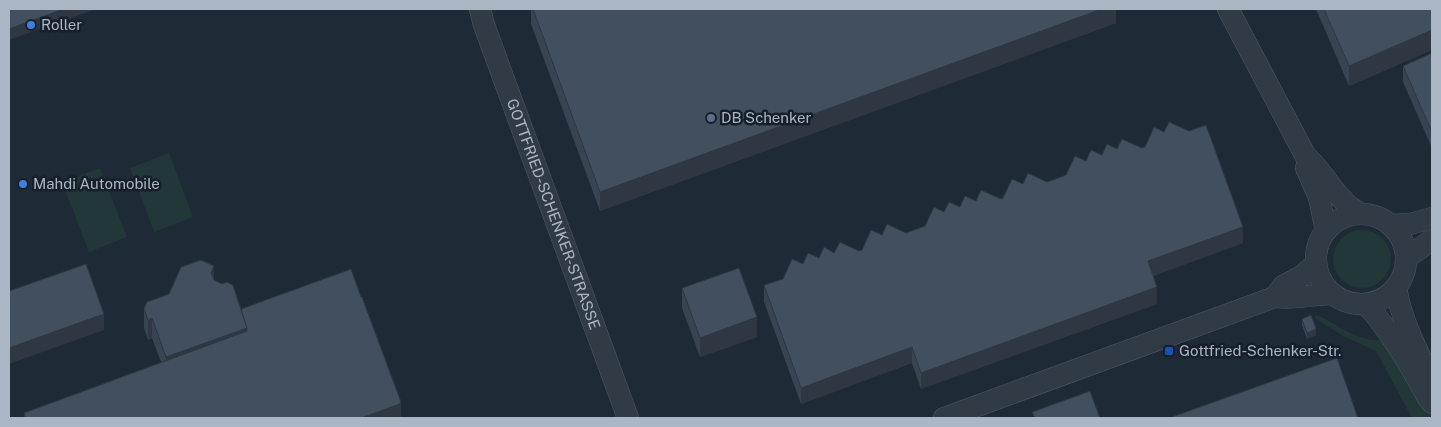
<svg xmlns="http://www.w3.org/2000/svg" width="1441" height="427" font-family="'Public Sans',sans-serif">
  <style>
    .green { fill: #213738 }
    .lines { fill: none; stroke-linecap: round; stroke-linejoin: round }
    .minor-casing { stroke: #4f5965; stroke-width: 22 }
    .minor { stroke: #313b46; stroke-width: 21 }
    .wall { fill: #384451 }
    .shaded-wall { fill: #2e3742 }
    .building { fill: #414f5e; stroke: #2e3742 }
    .shop-dot { fill: #3f7fe0; stroke: #17202a; stroke-width: 2 }
    .service-dot { fill: #5c6f8a; stroke: #17202a; stroke-width: 2 }
    .transit-dot { fill: #1a4fb4; stroke: #17202a; stroke-width: 2 }
    .labels { text-anchor: middle; stroke-width: 5; stroke-linejoin: round; paint-order: stroke }
    .poi-label { font-size: 15px; fill: #abb6c4; stroke: #17202a; text-anchor: start }
    .street-label { font-size: 15px; fill: #abb6c4; stroke: #17202a }
  </style>
  <rect width="100%" height="100%" fill="#1e2a36"/>
  <g class="green">
    <path d="M169 153 193 217 154 232 130 168Z"/>
    <path d="M100 168 127 237 89 252 62 182Z"/>
    <circle cx="1362" cy="259" r="29"/>
    <path d="M1314 315C1322 316 1329 321 1336 325 1351 334 1367 342 1385 340L1422 398 1432 418H1412L1376 351 1345 337 1316 319Z"/>
  </g>
  <g class="lines">
    <defs>
      <g id="minor">
        <path id="s1" d="M480 9 484 25 628 418"/>
        <path d="M1228 9 1305 155C1320 168 1328 185 1342 199 1347 205 1354 210 1361 214"/>
        <path d="M1306 168 1319 197 1326 231"/>
        <circle cx="1361" cy="259" r="45"/>
        <path d="M1390 225 1410 224 1432 218"/>
        <path d="M1406 258 1432 240"/>
        <path d="M1396 288C1401 317 1414 345 1427 371"/>
        <path d="M1275 297 1283 286 1300 277 1316 264"/>
        <path d="M1366 304C1391 332 1410 365 1428 398L1432 403"/>
        <path d="M944 418 1275 297C1294 300 1313 294 1333 294"/>
      </g>
    </defs>
    <use href="#minor" class="minor-casing"/>
    <use href="#minor" class="minor"/>
  </g>
  <g class="wall">
    <path d="M531 9H1116V23L600 211 531 24Z"/>
    <path d="M1316 9H1432V50L1349 86Z"/>
    <path d="M1432 53V148L1403 82V66Z"/>
    <path d="M1047 182 1243 243 1153 276 1157 304 921 389 912 363 801 404 764 302V285L783 279 803 264 819 258 862 250 882 235 906 233 925 226 944 212 976 201 1003 198 1023 184Z"/>
    <path d="M214 280 241 309 401 418H24V413L161 362 152 338 148 340 144 328V308Z"/>
    <path d="M682 288 757 337 700 357 682 308Z"/>
    <path d="M1302 319 1316 335 1307 339 1302 325Z"/>
  </g>
  <g class="shaded-wall">
    <path d="M64 9H96L9 40V29Z"/>
    <path d="M1102 9H1116V23L600 211V192Z"/>
    <path d="M1432 30V50L1349 86V66Z"/>
    <path d="M1243 227V243L1148 278V261Z"/>
    <path d="M214 266V286L211 273Z"/>
    <path d="M1157 287V304L921 389V373Z"/>
    <path d="M104 314V330L9 364V348Z"/>
    <path d="M757 317V337L700 357V338Z"/>
    <path d="M152 318V338L148 340V320Z"/>
    <path d="M247 328V347L166 377V357Z"/>
    <path d="M1316 329V335L1307 339V333Z"/>
    <path d="M912 347V363L801 404V388Z"/>
    <path d="M401 402V418H361L400 403Z"/>
  </g>
  <g class="building">
    <path d="M9 9H64L9 29Z"/>
    <path d="M533 9H1102L600 192Z"/>
    <path d="M1324 9H1432V30L1349 66Z"/>
    <path d="M1432 53V132L1403 66Z"/>
    <path d="M1169 122 1189 131 1206 125 1243 227 1148 261 1157 287 921 373 912 347 801 388 764 285 783 279 792 259 803 264 808 253 819 258 824 247 834 253 840 242 859 251 862 250 871 230 882 235 887 224 906 233 925 226 934 207 944 212 949 202 960 207 965 196 976 201 981 190 1001 199 1003 198 1012 179 1023 184 1028 173 1047 182 1066 175 1075 156 1086 161 1091 150 1102 155 1107 144 1117 149 1122 139 1142 148 1145 147 1154 127 1164 132Z"/>
    <path d="M201 260 214 266 211 273 214 280 222 284 227 282 233 285 247 328 166 357 152 318 148 320 144 308 147 302 169 294 181 267Z"/>
    <path d="M86 264 104 314 9 348V291Z"/>
    <path d="M739 268 757 317 700 338 682 288Z"/>
    <path d="M351 269 361 297H362L401 402 400 403V404L361 418H26L24 413 247 331V328L241 309Z"/>
    <path d="M1311 315 1316 329 1307 333 1302 319Z"/>
    <path d="M1337 358 1358 418H1169Z"/>
    <path d="M1090 391 1100 418H1035L1032 412Z"/>
  </g>
  <g class="shop-dot">
    <circle cx="31" cy="25" r="5"/>
    <circle cx="23" cy="184" r="5"/>
  </g>
  <circle class="service-dot" cx="711" cy="118" r="5"/>
  <rect class="transit-dot" x="1164" y="346" width="10" height="10" rx="2.5"/>
  <g class="labels">
    <g class="poi-label">
      <text x="41" y="30">Roller</text>
      <text x="721" y="123">DB Schenker</text>
      <text x="33" y="189">Mahdi Automobile</text>
      <text x="1179" y="356">Gottfried-Schenker-Str.</text>
    </g>
    <g class="street-label">
      <text dy="5" stroke="none"><textPath href="#s1" startOffset="218">GOTTFRIED-SCHENKER-STRASSE</textPath></text>
    </g>
  </g>
  <rect width="1441" height="427" fill="none" stroke="#abb6c4" stroke-width="20"/>
</svg>
